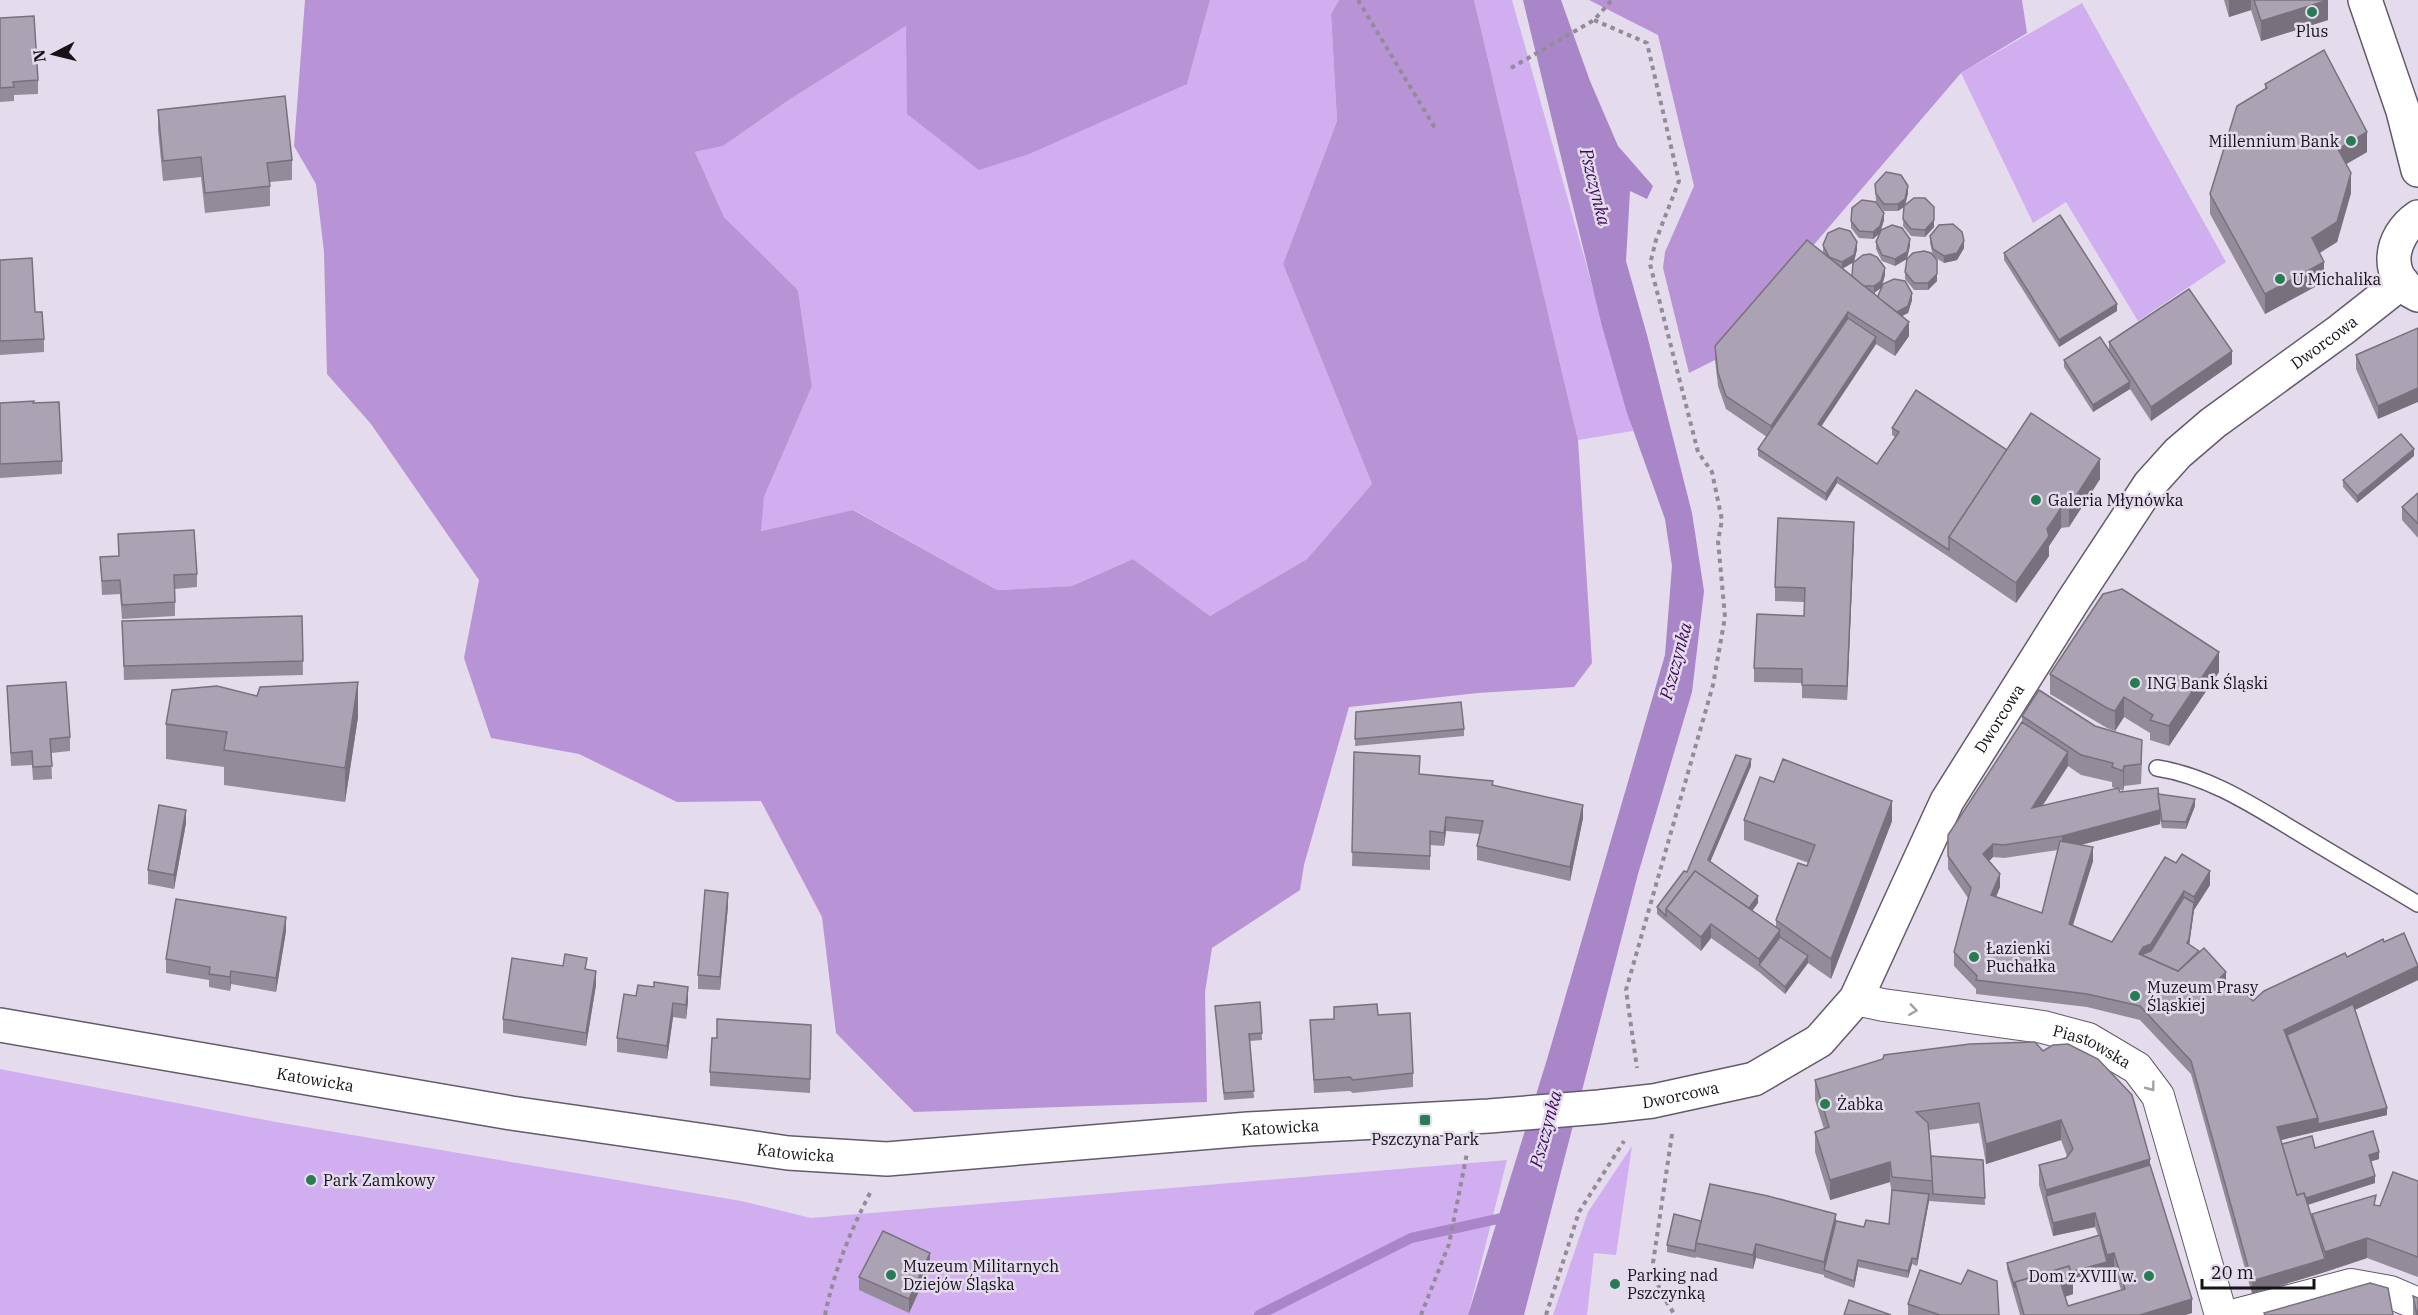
<svg xmlns="http://www.w3.org/2000/svg" width="2418" height="1315" font-family="'IBM Plex Serif',serif">
  <style>
    .green { fill: #d1aef0 }
    .forest { fill: #b894d6 }
    .water { fill: #a986c7 }
    .lines { fill: none; stroke-linecap: round; stroke-linejoin: round }
    .stream { stroke: #a986c7; stroke-width: 10 }
    .lane-casing { stroke: #635b6a; stroke-width: 18 }
    .street-casing { stroke: #635b6a; stroke-width: 34 }
    .secondary-casing { stroke: #635b6a; stroke-width: 36 }
    .path { stroke: #928b98; stroke-width: 4; stroke-dasharray: 4.5 4.5; stroke-linecap: butt }
    .lane { stroke: #fff; stroke-width: 15 }
    .street { stroke: #fff; stroke-width: 32 }
    .secondary { stroke: #fff; stroke-width: 33 }
    .wall { fill: #938b9a; fill-rule: evenodd }
    .shaded-wall { fill: #78717d }
    .building { fill: #aba2b3; stroke: #78717d; stroke-width: 1.5 }
    .oneway { stroke: #a1a0a3 }
    .poi-dot { fill: #277d51; stroke: #e4dbed; stroke-width: 2 }
    .labels { text-anchor: middle; stroke-width: 5; stroke-linejoin: round; paint-order: stroke }
    .poi-label { font-size: 16px; fill: #151218; stroke: #e4dbed; text-anchor: start }
    .street-label { font-size: 16px; fill: #151218; stroke: #e4dbed }
    .water-label { font-size: 18px; font-style: italic; fill: #3d0a5a; stroke: #e4dbed }
  </style>
  <rect width="100%" height="100%" fill="#e4dbed"/>
  <g class="green">
    <path d="M1210 0H1339L1331 14 1337 121 1283 264 1372 484 1307 559 1210 616 1133 559 1072 586 997 590 854 510 760 531 764 497 812 386 798 290 724 217 695 152 723 146 789 100 906 26 1187 84Z"/>
    <path d="M1474 0H1512L1633 431 1578 440Z"/>
    <path d="M2082 3 2226 262 2138 321 2066 202 2033 223 1961 73Z"/>
    <path d="M0 1069 276 1122 741 1201 811 1218 1507 1160 1468 1315H0Z"/>
    <path d="M1632 1146 1616 1255 1594 1253 1587 1315H1553L1588 1212Z"/>
  </g>
  <g class="forest">
    <path d="M305 0H1210L1187 84 1029 154 979 170 907 114 906 26 789 100 723 146 695 152 724 217 798 290 812 386 764 497 761 531 853 510 997 590 1072 586 1133 559 1210 616 1307 559 1372 484 1283 264 1337 121 1331 14 1339 0H1474L1578 440 1592 663 1574 687 1478 693 1349 707 1304 865 1300 890 1212 948 1205 992 1207 1102 914 1112 836 1033 822 917 761 801 677 802 579 754 491 738 464 658 479 580 371 424 327 374 324 252 316 184 294 146Z"/>
    <path d="M1589 0H2022L2027 33 1961 73 1715 360 1689 373 1663 268 1665 252 1694 186 1658 35Z"/>
  </g>
  <path class="water" d="M1523 0H1561L1590 81 1618 146 1653 186 1647 199 1630 191 1626 261 1647 335 1692 513 1704 591 1692 692 1638 874 1524 1315H1468L1548 1056 1665 655 1672 566 1665 519 1627 413 1602 326Z"/>
  <g class="lines">
    <path class="stream" d="M1259 1315 1411 1238 1511 1216"/>
    <defs>
      <path id="lane" d="M2157 768C2209 776 2254 806 2299 833 2338 857 2378 880 2418 904"/>
      <g id="street">
        <path id="s1" d="M1856 999 1883 1005 2043 1027 2088 1039 2137 1068 2158 1096 2221 1315"/>
        <path d="M2236 1315 2351 1285 2390 1292 2418 1304"/>
      </g>
      <g id="secondary">
        <path d="M2365 0 2403 111 2418 170"/>
        <path d="M2418 217C2389 237 2383 278 2418 295"/>
        <path id="s2" d="M0 1025 511 1113 788 1153 887 1159 1248 1129 1489 1116 1599 1107 1653 1101 1754 1079 1819 1041 1856 999 1947 801 2073 601 2150 484 2178 453 2213 423 2341 330 2402 282"/>
      </g>
    </defs>
    <use href="#lane" class="lane-casing"/>
    <use href="#street" class="street-casing"/>
    <use href="#secondary" class="secondary-casing"/>
    <g class="path">
      <path d="M1358 0 1435 128"/>
      <path d="M1594 20 1647 43 1679 181 1656 240 1650 264 1698 452 1712 472 1722 520 1718 541 1725 617 1713 685 1626 990 1637 1068"/>
      <path d="M1511 68 1594 20 1612 0"/>
      <path d="M1672 1134 1653 1263 1660 1292 1675 1315"/>
      <path d="M825 1315C834 1271 850 1232 870 1193"/>
      <path d="M1421 1315 1449 1244 1467 1153"/>
      <path d="M1546 1315 1579 1212 1624 1141"/>
    </g>
    <use href="#lane" class="lane"/>
    <use href="#street" class="street"/>
    <use href="#secondary" class="secondary"/>
  </g>
  <g class="wall">
    <path d="M2224 0H2328V20L2261 41 2251 10 2229 17Z"/>
    <path d="M0 18 38 80V94L14 95V101L0 102Z"/>
    <path d="M2265 84 2367 152 2346 164 2351 193 2337 242 2320 253 2324 282 2265 314 2210 214V194L2265 89Z"/>
    <path d="M158 110 292 160V180L270 182V206L205 213 201 177 163 181 158 130Z"/>
    <path d="M1875 184 1908 193 1905 205 1934 227 1925 237 1911 236 1903 226 1904 207 1898 211H1884L1876 201Z"/>
    <path d="M1884 220 1880 232 1910 246 1895 266 1882 261 1876 249V242L1880 233 1873 239 1859 238 1851 228V221Z"/>
    <path d="M1930 236 1964 248 1957 260 1944 263 1933 256 1930 243Z"/>
    <path d="M1823 245 1857 249 1854 262 1842 268 1852 276 1885 275 1882 287 1912 300 1908 313 1902 316 1909 336 1895 356 1876 344 1821 427 1877 464 1895 437 1892 435V428L2007 450 2100 479 2069 527 2061 528 2049 546V556L2016 603 1949 557 1837 483 1826 501 1758 456V449L1767 437 1726 409 1718 386 1715 360V346L1825 255 1823 252ZM1881 288 1878 296V297L1874 293Z"/>
    <path d="M2004 253 2117 311 2059 347 2004 260Z"/>
    <path d="M0 260 44 339V352L0 355Z"/>
    <path d="M1905 272 1937 281 1928 290H1914L1905 279Z"/>
    <path d="M2418 328 2378 419 2356 369V355Z"/>
    <path d="M2109 342 2232 364 2151 421 2130 389 2093 412 2064 367V360L2109 349Z"/>
    <path d="M0 403H34L62 461V474L0 478Z"/>
    <path d="M2414 456 2357 503 2343 487V480Z"/>
    <path d="M2418 493V538L2402 520V507Z"/>
    <path d="M118 534 197 574V587L175 589V616L122 619 120 594 102 595 100 557 119 556Z"/>
    <path d="M1854 536 1847 700 1802 698V683L1754 682V668L1804 616V602L1775 601V587Z"/>
    <path d="M302 616 303 675 124 680 122 621Z"/>
    <path d="M2219 672 2169 746 2150 740V733L2124 717 2115 731 2107 728 2050 694V674Z"/>
    <path d="M7 686 70 737V751L51 753 52 779 33 780 32 765 11 766Z"/>
    <path d="M257 696 358 717 345 802 224 785V767L166 759V724Z"/>
    <path d="M1356 712 1464 729V736L1355 746Z"/>
    <path d="M2022 716 2142 760 2141 784 2124 786 2123 791 2119 789 2120 792 2158 794 2195 806 2186 829 2162 828 2160 820V824L2080 845 2093 861 2072 926 2112 942 2165 857 2210 885 2194 910 2189 945 2234 993 2253 1001 2347 957 2384 942 2418 980 2355 1010 2387 1115 2281 1140 2282 1144 2315 1148 2379 1159 2371 1161 2375 1183 2308 1205 2312 1217V1214L2376 1205 2380 1206 2418 1181V1277L2367 1258 2325 1272 2252 1294 2191 1074 2140 1020 2087 1007 1976 994V989L1954 966V952L1968 898 1948 869V835L2022 722ZM2068 766 2081 775 2112 782V787L2117 789 2042 806ZM2058 850 2042 913 1996 897 2000 887 1989 861 1993 857 2004 858Z"/>
    <path d="M1354 752 1420 774 1493 785 1583 818 1570 881 1477 860V846L1480 834 1446 831 1444 846 1430 845V870L1352 866Z"/>
    <path d="M1751 766 1710 862 1758 903 1752 911 1776 927V920L1809 863 1744 840V820L1892 821 1831 979 1808 963 1785 994 1759 972 1711 938 1701 951 1657 914V907L1687 872Z"/>
    <path d="M186 823 174 889 148 884V870Z"/>
    <path d="M728 906 720 990 698 989V975Z"/>
    <path d="M286 931 276 992 231 984 230 991 209 987V980L166 973V959Z"/>
    <path d="M587 970 596 985 586 1046 503 1033V1019Z"/>
    <path d="M636 996 688 1001 686 1019 673 1017 667 1059 617 1052V1038Z"/>
    <path d="M1215 1006 1262 1033V1040L1250 1041 1254 1098 1224 1100Z"/>
    <path d="M1334 1007 1378 1015 1413 1073V1087L1353 1093 1350 1091 1314 1093 1310 1020 1334 1019Z"/>
    <path d="M811 1039 810 1093 710 1086V1072Z"/>
    <path d="M1970 1044 2150 1165 2192 1313 2185 1315H2020L2007 1269V1263L2098 1235 2095 1227 2053 1236 2039 1185V1165L2066 1158 2067 1156 2061 1140 1986 1164 1979 1123 1929 1130 1931 1156 1983 1160 1985 1205 1929 1201 1917 1266 1912 1264 1908 1278 1858 1267 1854 1288 1824 1277V1275L1756 1258 1753 1269 1696 1257 1695 1258 1667 1252V1245L1701 1221H1836L1864 1227 1889 1224 1892 1194 1890 1182 1830 1200 1815 1152V1132L1824 1129 1815 1100V1080ZM2114 1267 2121 1290 2068 1306 2065 1297 2073 1294 2072 1279Z"/>
    <path d="M930 1267 909 1313 859 1290V1277Z"/>
    <path d="M2413 1296 2418 1315H2413Z"/>
    <path d="M1908 1304 1999 1315H1908Z"/>
  </g>
  <g class="shaded-wall">
    <path d="M2229 0H2251V10L2229 17Z"/>
    <path d="M2328 0V20L2261 41V21Z"/>
    <path d="M2367 132V152L2338 169V149Z"/>
    <path d="M2351 173V193L2337 242 2312 257V238Z"/>
    <path d="M1908 186V193L1905 206 1898 211V204Z"/>
    <path d="M1884 213V220L1880 233 1873 239V232Z"/>
    <path d="M1934 220V227L1925 237V230Z"/>
    <path d="M1910 239V246L1907 259 1895 266V259Z"/>
    <path d="M1964 241V248L1957 260 1944 263V256Z"/>
    <path d="M1857 242V249L1854 262 1842 269V262Z"/>
    <path d="M2324 262V282L2265 314V294Z"/>
    <path d="M1885 268V275L1881 288 1874 293V286Z"/>
    <path d="M1937 274V281L1928 290V283Z"/>
    <path d="M1912 293V300L1908 313 1896 319V312Z"/>
    <path d="M2117 304V311L2059 347V340Z"/>
    <path d="M1848 312V325L1771 440V426Z"/>
    <path d="M1909 322V336L1895 356V342Z"/>
    <path d="M1876 337V344L1818 431V424Z"/>
    <path d="M2232 351V364L2151 421V407Z"/>
    <path d="M2130 382V389L2093 412V405Z"/>
    <path d="M2418 388V402L2378 419V406Z"/>
    <path d="M2414 449V456L2357 503V496Z"/>
    <path d="M2100 459V479L2069 527V507Z"/>
    <path d="M1837 477V483L1826 501V494Z"/>
    <path d="M2061 508V528L2049 546V556L2016 603V583L2047 529Z"/>
    <path d="M1854 522V536L1847 700V686Z"/>
    <path d="M2219 652V672L2169 746V726Z"/>
    <path d="M358 682V717L345 802V768Z"/>
    <path d="M2124 697V717L2115 731V711Z"/>
    <path d="M2068 752V766L2032 822V808Z"/>
    <path d="M1751 759V766L1708 867V860Z"/>
    <path d="M2124 766V786L2123 791V771Z"/>
    <path d="M2195 799V806L2186 829V822Z"/>
    <path d="M1892 801V821L1831 979V959Z"/>
    <path d="M1583 805V818L1570 881V867Z"/>
    <path d="M186 810V823L174 889V875Z"/>
    <path d="M2160 810V824L2062 850V836Z"/>
    <path d="M1446 817V831L1444 846V833Z"/>
    <path d="M1993 844V857L1983 867V854Z"/>
    <path d="M2093 847V861L2069 938V924Z"/>
    <path d="M2210 871V885L2194 910 2189 946 2187 943 2194 903V897Z"/>
    <path d="M2000 874V887L1991 909V895Z"/>
    <path d="M2184 891V904L2151 958 2139 954Z"/>
    <path d="M728 893V906L720 990V977Z"/>
    <path d="M1758 896V903L1746 919V912Z"/>
    <path d="M286 917V931L276 992V978Z"/>
    <path d="M1711 924V938L1701 951V937Z"/>
    <path d="M1780 930V944L1759 965V959Z"/>
    <path d="M1808 956V963L1785 994V987Z"/>
    <path d="M2418 966V980L2287 1042 2284 1030Z"/>
    <path d="M231 971V984L230 991V977Z"/>
    <path d="M596 971V985L586 1046V1033Z"/>
    <path d="M2226 972V985L2220 978Z"/>
    <path d="M688 987V1001L686 1019V1005Z"/>
    <path d="M673 1003V1017L667 1059V1046Z"/>
    <path d="M2387 1108V1115L2277 1141V1127L2318 1118Z"/>
    <path d="M2061 1120V1140L1986 1164V1144Z"/>
    <path d="M2379 1152V1159L2369 1162V1155Z"/>
    <path d="M2150 1159V1178L2046 1196V1190Z"/>
    <path d="M1890 1162V1182L1830 1200V1180Z"/>
    <path d="M2375 1176V1183L2297 1208V1201Z"/>
    <path d="M1929 1194V1201L1917 1266V1259Z"/>
    <path d="M2095 1213V1227L2053 1236V1223Z"/>
    <path d="M1836 1214V1228L1824 1270V1276V1262Z"/>
    <path d="M2367 1238V1258L2325 1272 2252 1294V1281L2325 1259V1252Z"/>
    <path d="M1756 1244V1258L1753 1269V1255Z"/>
    <path d="M930 1253V1267L909 1313V1299Z"/>
    <path d="M2114 1253V1267L2018 1294 2017 1288 2107 1262V1255Z"/>
    <path d="M1912 1258V1264L1908 1278V1271Z"/>
    <path d="M1858 1260V1267L1854 1288V1281Z"/>
    <path d="M2073 1281V1294L2061 1298V1284Z"/>
    <path d="M2192 1299V1313L2185 1315H2140Z"/>
  </g>
  <g class="building">
    <path d="M2254 0H2328L2261 21Z"/>
    <path d="M34 16 38 80 13 82 14 87 0 88V18Z"/>
    <path d="M2324 50 2367 132 2338 149 2351 173 2337 222 2312 238 2324 262 2265 294 2210 194 2237 106 2267 88 2265 84Z"/>
    <path d="M285 96 292 160 267 163 270 186 205 193 201 157 163 161 158 110Z"/>
    <path d="M1886 172 1901 175 1908 186 1905 199 1898 204H1884L1876 194 1875 184Z"/>
    <path d="M1914 198H1925L1934 207V220L1925 230 1911 229 1903 219 1904 206Z"/>
    <path d="M1862 200 1876 202 1884 213 1880 226 1873 232 1859 231 1851 221 1852 208Z"/>
    <path d="M2060 215 2117 304 2059 340 2004 253Z"/>
    <path d="M1953 224 1962 232 1964 241 1957 253 1944 256 1933 249 1930 236 1939 225Z"/>
    <path d="M1892 225 1902 228 1910 239 1907 252 1895 259 1882 255 1876 242 1881 230Z"/>
    <path d="M1839 228 1850 231 1857 242 1854 255 1842 262 1829 257 1823 245 1828 233Z"/>
    <path d="M1807 240 1909 322 1895 342 1848 312 1771 426 1726 396 1718 373 1715 346Z"/>
    <path d="M1924 251 1931 253 1937 260V274L1928 283H1914L1905 272 1907 259 1913 253Z"/>
    <path d="M1870 254 1877 257 1885 268 1881 281 1874 286H1864L1852 276 1853 263 1863 255Z"/>
    <path d="M32 258 35 312H42L44 339 0 341V260Z"/>
    <path d="M1894 279 1905 281 1912 293 1908 306 1897 312 1879 298 1878 296 1883 284Z"/>
    <path d="M2189 289 2232 351 2151 407 2109 342Z"/>
    <path d="M1848 318 1876 337 1818 424 1877 464 1899 432 1892 428 1916 390 2007 450 1949 537V550L1837 477 1826 494 1758 449Z"/>
    <path d="M2418 328V388L2378 406 2356 355Z"/>
    <path d="M2100 337 2130 382 2093 405 2064 360Z"/>
    <path d="M34 401 33 403 59 402 62 461 0 464V403Z"/>
    <path d="M2031 413 2100 459 2069 507 2061 508 2047 529 2049 536 2016 583 1949 537Z"/>
    <path d="M2401 434 2414 449 2357 496 2343 480Z"/>
    <path d="M2418 493V524L2402 507Z"/>
    <path d="M1778 518 1854 522 1847 686 1802 685V669L1754 668 1757 614 1804 616 1805 588 1775 587Z"/>
    <path d="M194 530 197 574 174 575 175 602 122 605 120 580 102 581 100 557 119 556 118 534Z"/>
    <path d="M2122 589 2219 652 2169 726 2150 720 2153 715 2124 697 2115 711 2107 708 2050 674 2103 594Z"/>
    <path d="M302 616 303 661 124 666 122 621Z"/>
    <path d="M66 682 70 737 50 739 52 766 33 767 32 751 11 753 7 686Z"/>
    <path d="M358 682 345 768 224 750 227 732 166 724 172 690 217 686 257 696 260 687Z"/>
    <path d="M2039 690 2095 726 2142 740 2141 764 2124 766 2123 771 2112 767 2113 763 2081 755 2022 716Z"/>
    <path d="M1461 702 1464 729 1355 739 1356 712Z"/>
    <path d="M2022 722 2068 752 2032 808 2118 788 2120 792 2158 788 2160 810 2062 836 2004 845 1993 844 1983 854 2000 874 1991 895 2042 913 2060 841 2093 847 2069 924 2112 942 2165 857 2176 863 2182 854 2210 871 2194 897 2184 891 2151 944 2143 947 2139 954 2178 971 2204 948 2226 972 2220 978 2234 993 2239 987 2253 1001 2264 991 2345 953 2347 957 2383 939 2384 942 2404 933 2418 966 2284 1030 2318 1118 2277 1127 2297 1195 2304 1193 2325 1259 2252 1281 2191 1061 2140 1006 2087 994 1976 980 1977 976 1954 952 1971 888 1948 856V835Z"/>
    <path d="M1354 752 1420 756 1419 774 1493 781 1492 785 1583 805 1570 867 1477 846 1483 821 1446 817 1444 833 1430 831V856L1352 852Z"/>
    <path d="M1736 755 1751 759 1708 860 1758 896 1749 908 1695 871 1666 909V916L1657 907 1684 871 1687 872Z"/>
    <path d="M1783 759 1892 801 1831 959 1776 920 1798 863 1807 866 1815 845 1744 820 1760 777 1774 782Z"/>
    <path d="M2158 794 2195 799 2186 822 2162 821Z"/>
    <path d="M159 805 186 810 174 875 148 870Z"/>
    <path d="M1695 871 1780 930 1759 959 1711 924 1701 937 1666 909Z"/>
    <path d="M705 890 728 893 720 977 698 975Z"/>
    <path d="M2184 897 2194 903 2189 939 2187 943 2199 951 2178 971 2142 955 2143 954 2151 951Z"/>
    <path d="M176 899 286 917 276 978 231 971 230 977 209 974 210 967 166 959Z"/>
    <path d="M1780 937 1808 956 1785 987 1759 965Z"/>
    <path d="M565 954 587 958 585 969 596 971 586 1033 503 1019 512 958 563 966Z"/>
    <path d="M654 982 688 987 686 1005 673 1003 667 1046 617 1038 624 994 636 996 638 985 654 987Z"/>
    <path d="M1260 1002 1262 1033 1249 1034 1254 1091 1224 1093 1215 1006Z"/>
    <path d="M1377 1004 1378 1015 1410 1013 1413 1073 1353 1080 1350 1077 1314 1080 1310 1020 1334 1019V1007Z"/>
    <path d="M2353 1004 2387 1108 2318 1124V1118L2287 1035Z"/>
    <path d="M717 1019 811 1025 810 1079 710 1072 712 1038H717Z"/>
    <path d="M2035 1042 2043 1051 2053 1045 2068 1044 2098 1059 2132 1095 2150 1159 2046 1190 2039 1165 2066 1158 2073 1149 2061 1120 1986 1144 1979 1103 1916 1112 1928 1123 1933 1181 1892 1177 1890 1162 1830 1180 1815 1132 1829 1127 1815 1080 1883 1059 1884 1055 1970 1044Z"/>
    <path d="M2373 1131 2379 1152 2369 1155 2375 1176 2306 1198 2304 1193 2297 1195 2282 1144 2312 1136 2315 1148Z"/>
    <path d="M1931 1156 1983 1160 1985 1198 1933 1194Z"/>
    <path d="M2150 1165 2192 1299 2140 1315H2024L2015 1282 2069 1266 2073 1281 2061 1284 2068 1306 2125 1289 2114 1253 2107 1255 2095 1213 2053 1223 2046 1196Z"/>
    <path d="M2393 1172 2418 1181V1257L2367 1238 2325 1252 2312 1214 2376 1195 2374 1205 2380 1206Z"/>
    <path d="M1710 1184 1768 1196 1836 1214 1824 1262 1756 1244 1753 1255 1696 1243Z"/>
    <path d="M1892 1190 1929 1194 1917 1259 1912 1258 1908 1271 1858 1260 1854 1281 1824 1270 1836 1221 1864 1227 1866 1220 1889 1224Z"/>
    <path d="M1674 1214 1701 1221 1696 1243 1695 1251 1667 1245Z"/>
    <path d="M883 1231 930 1253 909 1299 859 1277Z"/>
    <path d="M2100 1235 2107 1262 2071 1272 2069 1266 2015 1282V1288L2007 1263Z"/>
    <path d="M1920 1270 1961 1284 1968 1270 1997 1281 1999 1315H1940L1908 1304Z"/>
    <path d="M2370 1283 2388 1288 2393 1315H2265L2264 1313Z"/>
    <path d="M2413 1296 2418 1298V1315H2417Z"/>
    <path d="M1849 1300 1891 1315H1844Z"/>
  </g>
  <defs><path id="oneway-chevron" d="M-2-3.5L2.5 0L-2 3.5" fill="none" stroke-width="1.6" stroke-linecap="round" stroke-linejoin="round" transform="scale(1.5)"/></defs>
  <g class="oneway">
    <use href="#oneway-chevron" transform="translate(1913 1010) rotate(8)"/>
    <use href="#oneway-chevron" transform="translate(2151 1087) rotate(53)"/>
  </g>
  <g class="poi-dot">
    <circle cx="2312" cy="12" r="6"/>
    <circle cx="2351" cy="141" r="6"/>
    <circle cx="2280" cy="279" r="6"/>
    <circle cx="2036" cy="500" r="6"/>
    <circle cx="2135" cy="683" r="6"/>
    <circle cx="1974" cy="957" r="6"/>
    <circle cx="2135" cy="996" r="6"/>
    <circle cx="1825" cy="1104" r="6"/>
    <rect x="1419" y="1114" width="12" height="12" rx="3"/>
    <circle cx="311" cy="1180" r="6"/>
    <circle cx="891" cy="1275" r="6"/>
    <circle cx="2149" cy="1276" r="6"/>
    <circle cx="1615" cy="1284" r="6"/>
  </g>
  <g class="labels">
    <g class="poi-label">
      <text x="2312" y="37" text-anchor="middle">Plus</text>
      <text x="2339" y="147" text-anchor="end">Millennium Bank</text>
      <text x="2292" y="285">U Michalika</text>
      <text x="2048" y="506">Galeria Młynówka</text>
      <text x="2147" y="689">ING Bank Śląski</text>
      <text x="1986" y="954">Łazienki<tspan x="1986" dy="18">Puchałka</tspan></text>
      <text x="2147" y="993">Muzeum Prasy<tspan x="2147" dy="18">Śląskiej</tspan></text>
      <text x="1837" y="1110">Żabka</text>
      <text x="1425" y="1145" text-anchor="middle">Pszczyna Park</text>
      <text x="323" y="1186">Park Zamkowy</text>
      <text x="903" y="1272">Muzeum Militarnych<tspan x="903" dy="18">Dziejów Śląska</tspan></text>
      <text x="1627" y="1281">Parking nad<tspan x="1627" dy="18">Pszczynką</tspan></text>
      <text x="2137" y="1282" text-anchor="end">Dom z XVIII w.</text>
    </g>
    <g class="street-label">
      <text dy="6" stroke="none"><textPath href="#s2" startOffset="2720">Dworcowa</textPath></text>
      <text dy="6" stroke="none"><textPath href="#s2" startOffset="2216">Dworcowa</textPath></text>
      <text dy="6" stroke="none"><textPath href="#s1" startOffset="242">Piastowska</textPath></text>
      <text dy="6" stroke="none"><textPath href="#s2" startOffset="320">Katowicka</textPath></text>
      <text dy="6" stroke="none"><textPath href="#s2" startOffset="1694">Dworcowa</textPath></text>
      <text dy="6" stroke="none"><textPath href="#s2" startOffset="1292">Katowicka</textPath></text>
      <text dy="6" stroke="none"><textPath href="#s2" startOffset="806">Katowicka</textPath></text>
    </g>
    <g class="water-label">
      <text transform="translate(1595 187) rotate(76)" y="6">Pszczynka</text>
      <text transform="translate(1676 661) rotate(-75)" y="6">Pszczynka</text>
      <text transform="translate(1546 1129) rotate(-75)" y="6">Pszczynka</text>
    </g>
  </g>
  <g transform="translate(54 54) rotate(263)" stroke="#e4dbed" stroke-width="4.5" paint-order="stroke">
  <path d="M0-4.5L10 22L0 15L-10 22Z" fill="#151218"/>
  <text y="-9" font-size="16" font-weight="bold" text-anchor="middle" fill="#151218">N</text>
  </g>
  <path d="M2202 1279v9h112v-9" fill="none" stroke="#151218" stroke-width="3"/>
  <text x="2211" y="1279" font-size="18" fill="#151218" stroke="#e4dbed" stroke-width="4.5" paint-order="stroke">20 m</text>
</svg>
